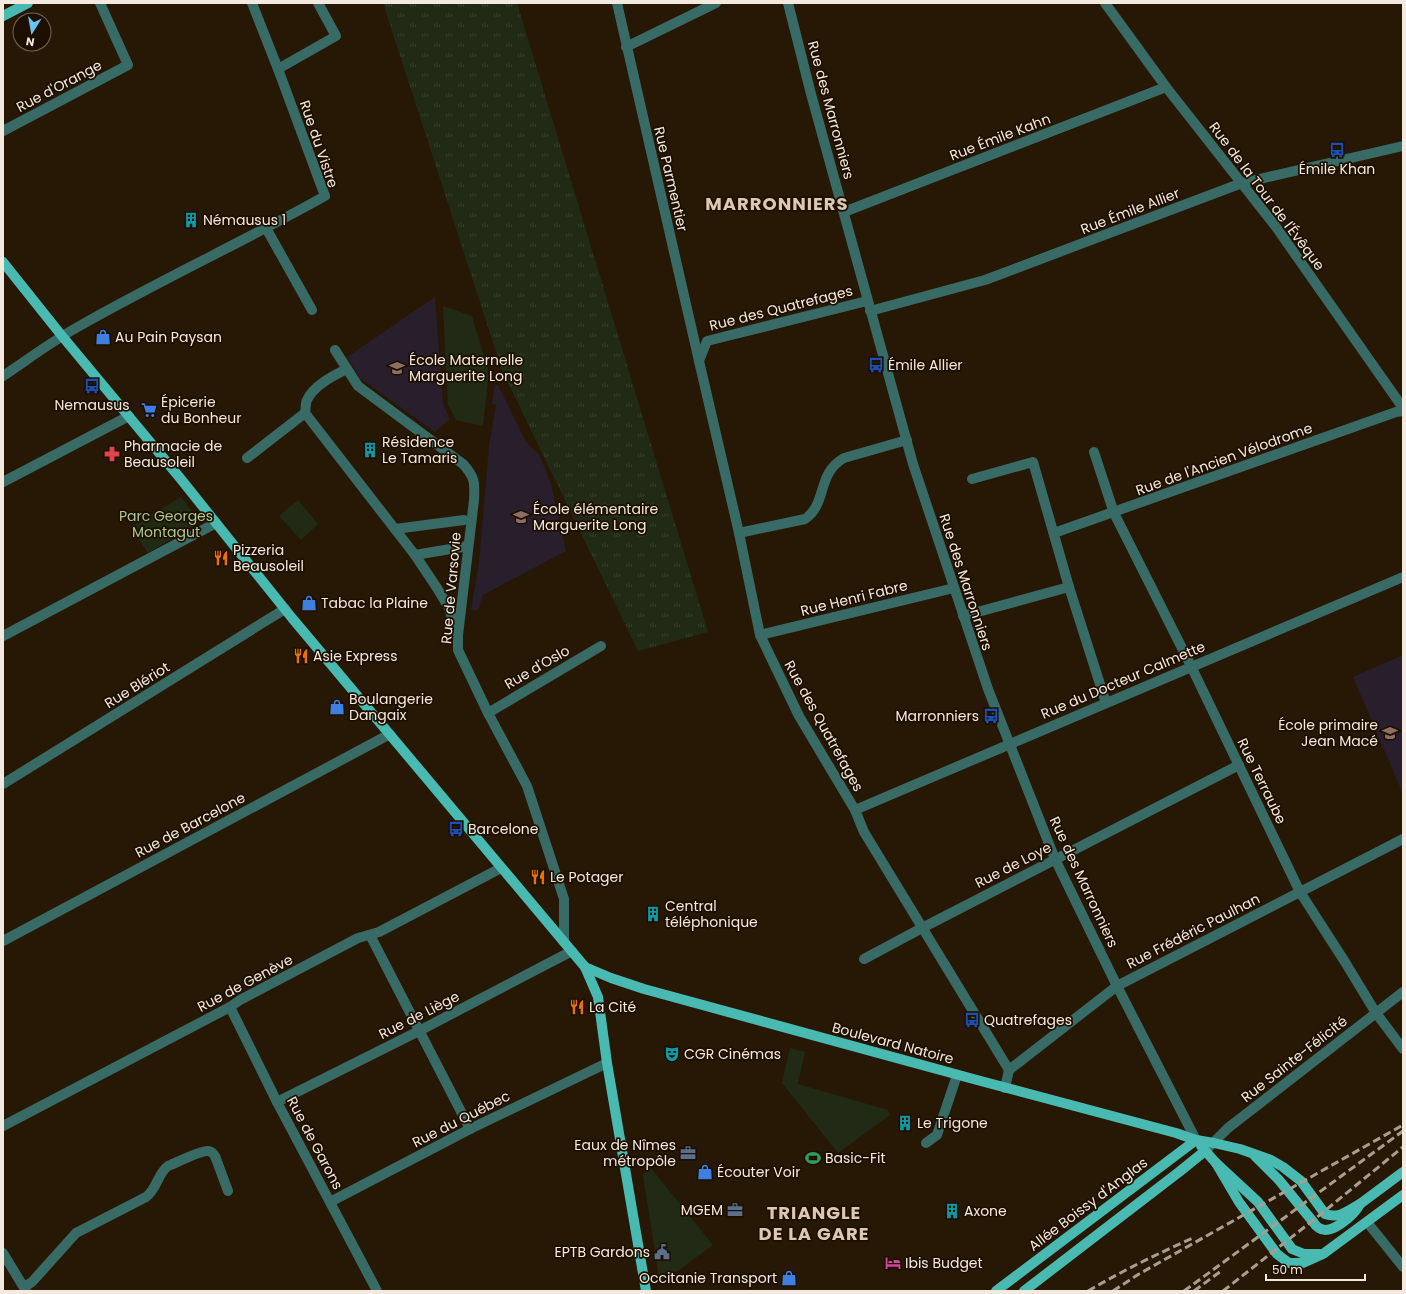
<svg xmlns="http://www.w3.org/2000/svg" width="1406" height="1294" font-family="Poppins,sans-serif">
  <style>
    .education { fill: #281e2c }
    .grass { fill: url(#grass-tufts) }
    .park { fill: #202a15 }
    .lines { fill: none; stroke-linecap: round; stroke-linejoin: round }
    .minor { stroke: #386a66; stroke-width: 10 }
    .major { stroke: #49bab2; stroke-width: 10 }
    .rail { stroke: #a99d8f; stroke-width: 3; stroke-dasharray: 8 4; stroke-linecap: butt }
    .labels { text-anchor: middle; stroke-width: 3.5; stroke-linejoin: round; paint-order: stroke }
    .street-label { font-size: 14px; fill: #f4e9de; stroke: #1d0f00 }
    .poi-label { font-size: 14px; fill: #f4e9de; stroke: #1d0f00; text-anchor: start }
    .park-label { font-size: 14px; fill: #abca8c; stroke: #1d0f00 }
    .district-label { font-size: 18px; font-weight: bold; letter-spacing: 1px; fill: #ddc8b1; stroke: #1d0f00 }
  </style>
  <defs>
    <pattern id="grass-tufts" width="24" height="20" patternUnits="userSpaceOnUse"><rect width="24" height="20" fill="#202a15"/><path d="M3 7l-1-3M5 7V3M7 7l1-3M15 17l-1-3M17 17v-4M19 17l1-3" fill="none" stroke="#363f2b"/></pattern>
  </defs>
  <rect width="100%" height="100%" fill="#271805"/>
  <g class="education">
    <path d="M435 297 443 405 450 419 435 432 360 378 347 357Z"/>
    <path d="M495 385H498L526 442 540 456 551 484 566 551 483 595 478 610H471L479 563 489 446 496 405 492 404Z"/>
    <path d="M1403 655V794L1353 677Z"/>
  </g>
  <path class="grass" d="M383 3H517L708 632 638 651 502 370Z"/>
  <g class="park">
    <path d="M443 306 472 316 489 373 483 426 456 420 448 405Z"/>
    <path d="M181 497 200 522 148 553 130 527Z"/>
    <path d="M298 500 318 524 301 540 279 516Z"/>
    <path d="M790 1048 805 1052 798 1084 888 1110 890 1115 838 1153 782 1083Z"/>
    <path d="M651 1168 713 1245 660 1284 643 1175Z"/>
  </g>
  <g class="lines">
    <g class="minor">
      <path d="M617 3 699 361"/>
      <path d="M788 3 811 94 913 464 988 689 1055 859 1117 986 1196 1140"/>
      <path d="M1105 3 1166 87 1276 227 1403 408"/>
      <path d="M626 47 716 3"/>
      <path d="M278 69 336 36 318 3"/>
      <path d="M3 131 128 65 100 3"/>
      <path d="M844 212 1166 87"/>
      <path d="M266 228 312 310"/>
      <path d="M867 301 707 341 699 361 739 533 760 635 799 716 855 810 864 832 1009 1070 1005 1088"/>
      <path d="M870 311 985 280 1242 183 1403 146"/>
      <path d="M335 350 358 386 463 464C475 477 475 483 474 500L458 635V650L488 713 527 786 564 899V942"/>
      <path d="M347 369C333 376 314 385 307 400 305 404 306 409 305 413L415 555 468 546"/>
      <path d="M3 376C27 360 51 342 76 328 158 281 243 242 325 196L278 69 252 3"/>
      <path d="M1094 452 1114 513 1191 666 1300 892 1345 962 1376 1013 1403 1049"/>
      <path d="M247 458 305 413"/>
      <path d="M972 479 1033 462 1069 587 1106 703"/>
      <path d="M3 482 129 416"/>
      <path d="M395 529 464 520"/>
      <path d="M739 533 805 519C828 503 816 474 844 458L907 440"/>
      <path d="M1054 533 1396 412 1403 411"/>
      <path d="M415 555 437 588 449 608 456 631"/>
      <path d="M963 616 1069 587"/>
      <path d="M760 635 954 588"/>
      <path d="M3 636 216 523"/>
      <path d="M488 713 601 646"/>
      <path d="M3 784 285 609"/>
      <path d="M855 810 1403 577"/>
      <path d="M370 935 470 1129"/>
      <path d="M3 941 390 734"/>
      <path d="M864 959 922 928 1239 765"/>
      <path d="M230 1007 277 1102 377 1291"/>
      <path d="M1009 1070 1117 986 1403 839"/>
      <path d="M277 1102 419 1031 572 951"/>
      <path d="M3 1126 230 1007 240 1000 358 938 379 932 501 868"/>
      <path d="M926 1143 937 1135 957 1075"/>
      <path d="M1208 1148 1228 1128 1403 992"/>
      <path d="M330 1202 470 1129 607 1063"/>
      <path d="M1367 1222 1403 1267"/>
      <path d="M3 1253 26 1291"/>
      <path d="M24 1287 32 1282 76 1233 146 1197C157 1189 158 1173 168 1166 176 1163 201 1150 208 1151 211 1151 213 1153 215 1156L228 1191"/>
    </g>
    <g class="major">
      <path d="M3 16 28 3"/>
      <path d="M3 262 62 336 180 478 292 618 585 967 598 997 607 1063 646 1291"/>
      <path d="M585 967 611 978 644 989 977 1080 1176 1133 1196 1140 1214 1143 1240 1149 1271 1160 1283 1167 1301 1181 1325 1214C1340 1219 1347 1211 1360 1204"/>
      <path d="M1201 1146 1216 1163 1258 1202 1292 1249 1304 1254H1319"/>
      <path d="M1255 1156 1279 1180 1314 1223C1315 1225 1317 1227 1319 1228 1331 1236 1354 1215 1360 1204L1403 1172"/>
      <path d="M1216 1163 1239 1202 1277 1254 1289 1263H1303L1323 1254 1403 1195"/>
      <path d="M996 1291 1196 1140"/>
      <path d="M1024 1291 1179 1172 1205 1151"/>
    </g>
    <g class="rail">
      <path d="M1088 1291C1122 1271 1157 1254 1193 1238"/>
      <path d="M1113 1291 1139 1274 1403 1125"/>
      <path d="M1184 1291 1403 1131"/>
      <path d="M1194 1291 1221 1271"/>
      <path d="M1223 1291 1316 1218 1403 1147"/>
    </g>
  </g>
  <defs>
    <symbol id="bus-bare" viewBox="-9 -9 18 18"><path d="M-5-6H5V4H4V6H2V4H-2V6H-4V4H-5ZM-3.5-4V0h7V-4ZM-3.5 1.2v1.5H-2V1.2ZM2 1.2v1.5H3.5V1.2Z" fill="#1a4fb4" stroke="#1d0f00" stroke-width="2.5" paint-order="stroke"/></symbol>
    <symbol id="building-bare" viewBox="-9 -9 18 18"><path d="M-4-6H4V6H1V3H-1V6H-4ZM-2.5-4.3h1.7v1.8h-1.7ZM.8-4.3h1.7v1.8H.8ZM-2.5-1h1.7V.8h-1.7ZM.8-1h1.7V.8H.8Z" fill="#0f9aa8" stroke="#1d0f00" stroke-width="2.5" paint-order="stroke"/></symbol>
    <symbol id="shop-bare" viewBox="-9 -9 18 18"><path d="M-5-2.5h2.3a2.7 3.5 0 0 1 5.4 0H5L5.5 6h-11ZM-1.5-2.5h3a1.5 2.3 0 0 0-3 0Z" fill="#3f7fe0" stroke="#1d0f00" stroke-width="2.5" paint-order="stroke"/></symbol>
    <symbol id="school-bare" viewBox="-9 -9 18 18"><path d="M0-5L7-2L0 1L-7-2ZM-4 1L0 2.5L4 1V4Q0 6-4 4Z" fill="#8d6e63" stroke="#1d0f00" stroke-width="2.5" paint-order="stroke"/></symbol>
    <symbol id="supermarket-bare" viewBox="-9 -9 18 18"><path d="M-6-5.5h2.5l.6 2H6L4.5 2H-2.5L-4.4-4H-6ZM-1.5 3.2a1.3 1.3 0 1 0 .1 0ZM3 3.2a1.3 1.3 0 1 0 .1 0Z" fill="#3f7fe0" stroke="#1d0f00" stroke-width="2.5" paint-order="stroke"/></symbol>
    <symbol id="pharmacy-bare" viewBox="-9 -9 18 18"><path d="M-2-6h4v4h4v4h-4v4h-4v-4h-4v-4h4Z" fill="#e0444e" stroke="#1d0f00" stroke-width="2.5" paint-order="stroke"/></symbol>
    <symbol id="restaurant-bare" viewBox="-9 -9 18 18"><path d="M-5-6h1v4h1v-4h1v4h1v-4h1v5L-1.5 .5V6h-2V.5L-5-1ZM5-6V6H3V1.5H1.5Q1.5-4 5-6Z" fill="#e8710a" stroke="#1d0f00" stroke-width="2.5" paint-order="stroke"/></symbol>
    <symbol id="theatre-bare" viewBox="-9 -9 18 18"><path d="M-5-5.5Q0-4 5-5.5V0Q5 5 0 6Q-5 5-5 0ZM-3.3-2.5H-1v1.5H-3.3ZM1-2.5H3.3v1.5H1ZM-2.8 1Q0 5.5 2.8 1Z" fill="#0f9aa8" stroke="#1d0f00" stroke-width="2.5" paint-order="stroke"/></symbol>
    <symbol id="office-bare" viewBox="-9 -9 18 18"><path d="M-6-3h4V-5.5h4V-3h4V5H-6ZM-1-4.5V-3h2v-1.5ZM-6 0V1H6V0Z" fill="#5c6f8a" stroke="#1d0f00" stroke-width="2.5" paint-order="stroke"/></symbol>
    <symbol id="stadium-bare" viewBox="-9 -9 18 18"><path d="M0-5a6.5 5 0 1 0 0 10a6.5 5 0 1 0 0-10ZM-3.5-1.8h7v3.6h-7Z" fill="#2e9e5b" stroke="#1d0f00" stroke-width="2.5" paint-order="stroke"/></symbol>
    <symbol id="civic-bare" viewBox="-9 -9 18 18"><path d="M-.6-6.5H3V-4.5H.6V-3L4-1V1h2V6H-6V1h2V-1L-.6-3ZM-1.2 2.5V6h2.4V2.5Z" fill="#5c6f8a" stroke="#1d0f00" stroke-width="2.5" paint-order="stroke"/></symbol>
    <symbol id="hotel-bare" viewBox="-9 -9 18 18"><path d="M-6-4.5h1.5V1H6V5H4.5V3h-9V5H-6ZM-4 0a1.8 1.8 0 1 1 3.6 0ZM.5 0V-2.5h3Q6-2.5 6 0Z" fill="#d1479c" stroke="#1d0f00" stroke-width="2.5" paint-order="stroke"/></symbol>
  </defs>
  <g fill-rule="evenodd">
    <use href="#bus-bare" x="1326" y="139" width="22" height="22"/>
    <use href="#building-bare" x="180" y="209" width="22" height="22"/>
    <use href="#shop-bare" x="92" y="326" width="22" height="22"/>
    <use href="#bus-bare" x="865" y="354" width="22" height="22"/>
    <use href="#school-bare" x="386" y="357" width="22" height="22"/>
    <use href="#bus-bare" x="81" y="375" width="22" height="22"/>
    <use href="#supermarket-bare" x="138" y="399" width="22" height="22"/>
    <use href="#building-bare" x="359" y="439" width="22" height="22"/>
    <use href="#pharmacy-bare" x="101" y="443" width="22" height="22"/>
    <use href="#school-bare" x="510" y="506" width="22" height="22"/>
    <use href="#restaurant-bare" x="210" y="547" width="22" height="22"/>
    <use href="#shop-bare" x="298" y="592" width="22" height="22"/>
    <use href="#restaurant-bare" x="290" y="645" width="22" height="22"/>
    <use href="#shop-bare" x="326" y="696" width="22" height="22"/>
    <use href="#bus-bare" x="980" y="705" width="22" height="22"/>
    <use href="#school-bare" x="1379" y="722" width="22" height="22"/>
    <use href="#bus-bare" x="445" y="818" width="22" height="22"/>
    <use href="#restaurant-bare" x="527" y="866" width="22" height="22"/>
    <use href="#building-bare" x="642" y="903" width="22" height="22"/>
    <use href="#restaurant-bare" x="566" y="996" width="22" height="22"/>
    <use href="#bus-bare" x="961" y="1009" width="22" height="22"/>
    <use href="#theatre-bare" x="661" y="1043" width="22" height="22"/>
    <use href="#building-bare" x="894" y="1112" width="22" height="22"/>
    <use href="#office-bare" x="677" y="1142" width="22" height="22"/>
    <use href="#stadium-bare" x="802" y="1147" width="22" height="22"/>
    <use href="#shop-bare" x="694" y="1161" width="22" height="22"/>
    <use href="#office-bare" x="724" y="1199" width="22" height="22"/>
    <use href="#building-bare" x="941" y="1200" width="22" height="22"/>
    <use href="#civic-bare" x="651" y="1241" width="22" height="22"/>
    <use href="#hotel-bare" x="882" y="1252" width="22" height="22"/>
    <use href="#shop-bare" x="778" y="1267" width="22" height="22"/>
  </g>
  <g class="labels">
    <g class="street-label">
      <text transform="translate(59 86) rotate(-28)" y="5">Rue d'Orange</text>
      <text transform="translate(831 110) rotate(75)" y="5">Rue des Marronniers</text>
      <text transform="translate(1000 137) rotate(-21)" y="5">Rue Émile Kahn</text>
      <text transform="translate(319 144) rotate(71)" y="5">Rue du Vistre</text>
      <text transform="translate(671 179) rotate(77)" y="5">Rue Parmentier</text>
      <text transform="translate(1267 196) rotate(53)" y="5">Rue de la Tour de l'Évêque</text>
      <text transform="translate(1130 211) rotate(-21)" y="5">Rue Émile Allier</text>
      <text transform="translate(781 308) rotate(-14)" y="5">Rue des Quatrefages</text>
      <text transform="translate(1224 459) rotate(-20)" y="5">Rue de l'Ancien Vélodrome</text>
      <text transform="translate(966 582) rotate(72)" y="5">Rue des Marronniers</text>
      <text transform="translate(451 588) rotate(-85)" y="5">Rue de Varsovie</text>
      <text transform="translate(854 598) rotate(-14)" y="5">Rue Henri Fabre</text>
      <text transform="translate(537 667) rotate(-30)" y="5">Rue d'Oslo</text>
      <text transform="translate(1123 680) rotate(-23)" y="5">Rue du Docteur Calmette</text>
      <text transform="translate(137 685) rotate(-32)" y="5">Rue Blériot</text>
      <text transform="translate(824 726) rotate(61)" y="5">Rue des Quatrefages</text>
      <text transform="translate(1262 781) rotate(64)" y="5">Rue Terraube</text>
      <text transform="translate(190 825) rotate(-28)" y="5">Rue de Barcelone</text>
      <text transform="translate(1013 865) rotate(-27)" y="5">Rue de Loye</text>
      <text transform="translate(1084 882) rotate(65)" y="5">Rue des Marronniers</text>
      <text transform="translate(1193 931) rotate(-27)" y="5">Rue Frédéric Paulhan</text>
      <text transform="translate(245 983) rotate(-28)" y="5">Rue de Genève</text>
      <text transform="translate(419 1015) rotate(-27)" y="5">Rue de Liège</text>
      <text transform="translate(893 1043) rotate(15)" y="5">Boulevard Natoire</text>
      <text transform="translate(1294 1059) rotate(-38)" y="5">Rue Sainte-Félicité</text>
      <text transform="translate(461 1119) rotate(-27)" y="5">Rue du Québec</text>
      <text transform="translate(315 1143) rotate(62)" y="5">Rue de Garons</text>
      <text transform="translate(1088 1204) rotate(-37)" y="5">Allée Boissy d'Anglas</text>
    </g>
    <g class="poi-label">
      <text x="1337" y="174" text-anchor="middle">Émile Khan</text>
      <text x="203" y="225">Némausus 1</text>
      <text x="115" y="342">Au Pain Paysan</text>
      <text x="409" y="365">École Maternelle<tspan x="409" dy="16">Marguerite Long</tspan></text>
      <text x="888" y="370">Émile Allier</text>
      <text x="161" y="407">Épicerie<tspan x="161" dy="16">du Bonheur</tspan></text>
      <text x="92" y="410" text-anchor="middle">Nemausus</text>
      <text x="382" y="447">Résidence<tspan x="382" dy="16">Le Tamaris</tspan></text>
      <text x="124" y="451">Pharmacie de<tspan x="124" dy="16">Beausoleil</tspan></text>
      <text x="533" y="514">École élémentaire<tspan x="533" dy="16">Marguerite Long</tspan></text>
      <text x="233" y="555">Pizzeria<tspan x="233" dy="16">Beausoleil</tspan></text>
      <text x="321" y="608">Tabac la Plaine</text>
      <text x="313" y="661">Asie Express</text>
      <text x="349" y="704">Boulangerie<tspan x="349" dy="16">Dangaix</tspan></text>
      <text x="979" y="721" text-anchor="end">Marronniers</text>
      <text x="1378" y="730" text-anchor="end">École primaire<tspan x="1378" dy="16">Jean Macé</tspan></text>
      <text x="468" y="834">Barcelone</text>
      <text x="550" y="882">Le Potager</text>
      <text x="665" y="911">Central<tspan x="665" dy="16">téléphonique</tspan></text>
      <text x="589" y="1012">La Cité</text>
      <text x="984" y="1025">Quatrefages</text>
      <text x="684" y="1059">CGR Cinémas</text>
      <text x="917" y="1128">Le Trigone</text>
      <text x="676" y="1150" text-anchor="end">Eaux de Nîmes<tspan x="676" dy="16">métropôle</tspan></text>
      <text x="825" y="1163">Basic-Fit</text>
      <text x="717" y="1177">Écouter Voir</text>
      <text x="723" y="1215" text-anchor="end">MGEM</text>
      <text x="964" y="1216">Axone</text>
      <text x="650" y="1257" text-anchor="end">EPTB Gardons</text>
      <text x="905" y="1268">Ibis Budget</text>
      <text x="777" y="1283" text-anchor="end">Occitanie Transport</text>
    </g>
    <g class="park-label">
      <text x="166" y="521">Parc Georges<tspan x="166" dy="16">Montagut</tspan></text>
    </g>
    <g class="district-label">
      <text x="777" y="210">MARRONNIERS</text>
      <text x="814" y="1219">TRIANGLE<tspan x="814" dy="21">DE LA GARE</tspan></text>
    </g>
  </g>
  <rect width="1406" height="1294" fill="none" stroke="#f4e9de" stroke-width="8"/>
  <g transform="translate(32 32) rotate(191)"><circle r="19" fill="#1d0f00" stroke="#736659"/>
  <path d="M0-3L7 15L0 10L-7 15Z" fill="#67c4ef"/>
  <text y="-6" font-size="11" font-weight="bold" text-anchor="middle" fill="#f4e9de">N</text>
  </g>
  <path d="M1266 1274v6h99v-6" fill="none" stroke="#f4e9de" stroke-width="2"/>
  <text x="1272" y="1274" font-size="12" fill="#f4e9de" stroke="#1d0f00" stroke-width="3" paint-order="stroke">50 m</text>
</svg>
